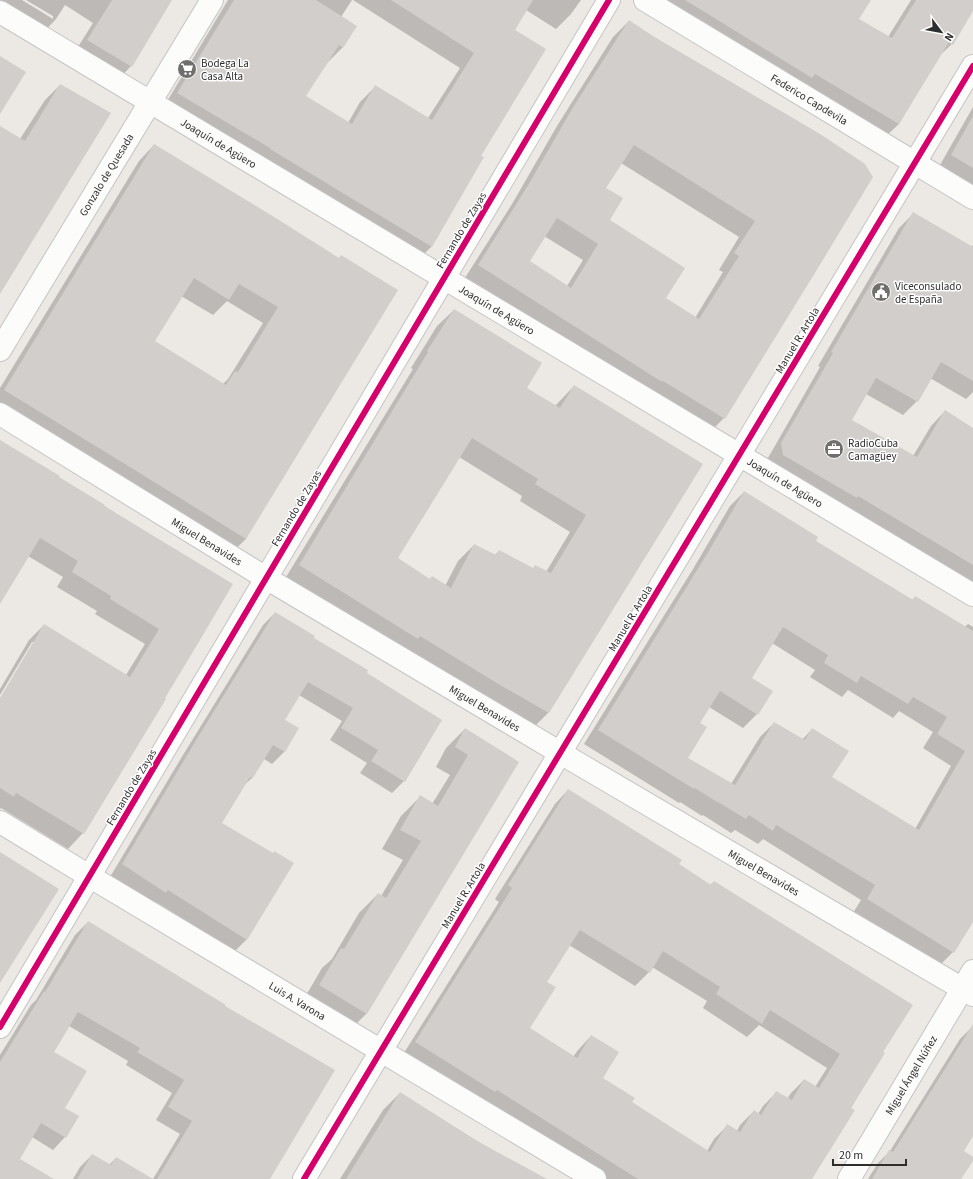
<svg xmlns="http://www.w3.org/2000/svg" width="973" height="1179" font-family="'Source Sans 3',sans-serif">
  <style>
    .shadow { fill: #0003; fill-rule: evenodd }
    .building { fill: #d1cecb; fill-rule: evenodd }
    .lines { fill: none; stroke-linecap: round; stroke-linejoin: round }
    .minor-casing { stroke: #c5c4c5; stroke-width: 24 }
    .tertiary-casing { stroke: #c5c4c5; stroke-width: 24 }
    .minor { stroke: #fcfcfb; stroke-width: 22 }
    .tertiary { stroke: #fcfcfb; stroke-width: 22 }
    .cycleway-casing { stroke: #fff; stroke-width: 8 }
    .cycleway { stroke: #d6006c; stroke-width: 6 }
    .labels { text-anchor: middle; stroke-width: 3; stroke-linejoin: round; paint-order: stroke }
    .poi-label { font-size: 11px; fill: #2e2e2e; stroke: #fff; text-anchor: start }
    .street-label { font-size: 11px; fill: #2e2e2e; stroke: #fff }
  </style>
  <rect width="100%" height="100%" fill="#ece8e4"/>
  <g class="shadow">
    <path d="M0 0H22L53 19V16L26 0H171L131 66 114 84 71 58 93 23 65 5 56 19 39 37 0 14Z"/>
    <path d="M228 0H352L341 17 343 47 328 62 304 96 348 123 360 102 375 87 428 118 460 68 353 0H581L571 14 556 29 526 10 513 30 480 156 482 158 431 247 416 262 163 108Z"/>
    <path d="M646 0H863L858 19 888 37 911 0H973V9L952 44 938 57 899 124 884 138Z"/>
    <path d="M629 21 654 37 819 134 724 418 708 434 463 281 512 204 557 126 613 37ZM621 163 739 237 719 270 723 272 695 318 665 299 608 220 605 189ZM544 236 583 260 567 286 528 262Z"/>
    <path d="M60 85 0 293V127L20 139 45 100Z"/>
    <path d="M973 107V194L936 172Z"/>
    <path d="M154 145 339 259 246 539 230 554 0 413V388L139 161ZM181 296 213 315 227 301 263 323 228 379 223 384 153 342Z"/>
    <path d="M913 214 971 247 973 245V392L966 399 930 378 917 401 903 415 866 394 850 420 913 456 931 426 945 411 973 456V587L769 469 768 458 820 367 818 366 899 228Z"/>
    <path d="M454 310 526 388 555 406 574 386 702 464 548 713 532 729 283 582 413 369 411 368 437 326ZM459 457 522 496 520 501 570 532 546 572 533 569 499 551 495 555 474 545 458 561 445 586 432 577 429 580 396 559Z"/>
    <path d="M0 441 231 585 163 698 165 699 83 833 68 849 1 808 0 809V699L35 642H32L0 695V689L29 640 44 625 126 675 145 644 95 614 97 611 57 587 63 577 28 556 0 603Z"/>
    <path d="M744 492 815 541 912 600 916 597 965 627 968 624 973 627V920L953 952 939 966 853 913 861 900 763 839 758 844 735 830 731 833 703 815 702 816 680 802 679 803 584 744 693 569 730 506ZM772 643 815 670 810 677 842 697 848 690 893 718 899 711 933 732 923 748 951 766 915 829 831 778 812 729 802 740 774 723 760 737 731 784 687 758 699 724 709 707 743 728 757 714 751 679Z"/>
    <path d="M275 613 365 673 404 781 392 793 360 773 367 763 330 740 342 721 299 695 284 720 298 728 284 752 272 764 264 759 252 778 242 787 221 823 247 939 235 951 156 902 153 905 110 877 183 755 263 625Z"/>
    <path d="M465 729 517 762 366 1014 347 1033 301 1004 322 968 332 959 359 913 378 894 381 896 403 860 382 849 401 816 420 797 432 804 450 775 436 767 446 748Z"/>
    <path d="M568 790 677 865 710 885 714 882 882 1053 811 1179H603L402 1056 499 902 495 899 555 804ZM569 945 635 986 649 972 652 967 707 1001 703 1008 747 1037 759 1025 827 1068 815 1087 804 1080 791 1093 787 1099 777 1092 763 1106 758 1114 754 1111 740 1125 737 1131 728 1125 714 1139 707 1151 631 1102 602 1078 591 1036 578 1050 573 1057 528 1028 546 982Z"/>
    <path d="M88 922 224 1007 269 1179H153L180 1134 156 1120 172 1093 126 1065 128 1061 69 1026 53 1053 64 1108 65 1137 53 1150 32 1137 18 1159 52 1179H0V1055L31 1005 36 1000 75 935Z"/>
    <path d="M972 1027 973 1028V1134L962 1152 973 1158 960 1179H868L878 1163 890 1151 960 1039Z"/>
    <path d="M400 1093 477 1141 543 1179H340L383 1110Z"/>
    <path d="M92 1155 109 1165 116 1158 151 1179H73L80 1167Z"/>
  </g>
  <g class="building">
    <path d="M112 0H172L132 67 87 40Z"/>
    <path d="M234 0H316L357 26 343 48 339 45 306 96 352 124 375 85 432 120 474 53 391 0H533L515 30 546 49 481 156 484 157 432 247 270 149V148L177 93Z"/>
    <path d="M685 0H871L859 19 892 38 916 0H973V11L953 45 949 42 899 124 815 74 812 78Z"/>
    <path d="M629 20 654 37 820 134 865 164 873 177 821 263 725 419 663 381 662 382 478 265 527 187 572 109ZM634 145 755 221 734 253 739 256 699 319 666 298 685 268 610 220 623 198 606 188ZM557 218 598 244 571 288 530 261Z"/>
    <path d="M0 56 26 72 0 114Z"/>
    <path d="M60 84 111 113 0 294V126L25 141Z"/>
    <path d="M973 116V168L951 155Z"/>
    <path d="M154 144 279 220 339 258 341 255 398 290 246 539 138 472 4 390ZM194 278 229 300 239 284 278 307 238 372 235 371 226 385 155 341Z"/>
    <path d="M913 212 973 247V381L941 362 918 402 876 378 852 420 917 457 945 410 973 428V565L858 496 857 498 783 455 781 443 833 353 831 352Z"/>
    <path d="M454 309 542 363 527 388 560 408 574 385 703 464 549 713 500 685 420 636 418 639 299 565 428 352 427 351ZM472 438 538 479 535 484 586 515 551 573 535 565 533 568 499 550 496 555 474 544 451 588 432 576 430 579 398 558Z"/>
    <path d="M0 440 60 476 59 477 105 505 104 506 233 584 197 645 165 698 166 699 84 834 16 793 14 797 0 788V698L44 624 130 677 159 629 110 599 111 596 72 572 78 561 40 538 0 604Z"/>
    <path d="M744 491 818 537 816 541 913 600 915 596 973 631V922L954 953 867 899 875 885 776 825 773 831 749 815 746 819 718 802H717L695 788 694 789 598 730 707 554ZM783 627 828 655 824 663 857 683 861 676 908 704 913 697 947 717 937 734 965 751 919 830 832 777 849 751 812 728 805 740 774 722 735 785 688 758 707 727 700 723 720 691 758 715 773 691 752 678Z"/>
    <path d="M275 612 315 636 314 638 368 670 367 673 442 720 405 782 371 761 378 750 341 728 353 708 308 682 285 720 299 728 285 752 273 745 253 778 250 777 222 823 273 853 274 851 294 863 247 940 168 890 166 893 122 864 195 742Z"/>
    <path d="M465 728 519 762 367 1014 319 985 341 948 344 949 378 893 386 898 421 841 400 830 420 795 438 806 468 755 455 747Z"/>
    <path d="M568 789 682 860 679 864 711 885 714 881 913 1005 883 1052 885 1053 851 1108 855 1110 812 1179H638L497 1090 495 1092 415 1042 512 888 508 885ZM580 930 650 973 663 951 720 987 716 994 762 1024 770 1010 840 1054 819 1088 804 1079 792 1100 776 1091 761 1115 754 1110 740 1132 727 1124 710 1152 632 1102 635 1098 603 1078 619 1052 591 1035 577 1058 530 1028 556 987 547 982Z"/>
    <path d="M0 852 59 889 0 983Z"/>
    <path d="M88 921 226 1005 225 1006 335 1070 270 1179H157L192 1121 168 1107 184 1080 137 1052 140 1048 78 1012 54 1052 87 1071 65 1108 79 1116 66 1138 41 1123 20 1159 54 1179H0V1062L44 991 45 992Z"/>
    <path d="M973 1024V1136L964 1151 973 1157V1161L961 1179H872L889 1150 893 1152Z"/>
    <path d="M400 1092 477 1141 547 1179H346Z"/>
    <path d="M92 1154 111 1165 116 1157 153 1179H77Z"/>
  </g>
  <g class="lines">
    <defs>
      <g id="minor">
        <path id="s1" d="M645 0 973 198"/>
        <path id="s2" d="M0 350 212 0"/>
        <path id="s3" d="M0 414 266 578 574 761 973 995"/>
        <path id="s4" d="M0 822 89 876 595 1179"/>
        <path d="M0 1027 609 0"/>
        <path d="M304 1179 973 66"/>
        <path id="s5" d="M849 1179 973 971"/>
      </g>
      <g id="tertiary">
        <path id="s6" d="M0 12 973 595"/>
      </g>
    </defs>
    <use href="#minor" class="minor-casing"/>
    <use href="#tertiary" class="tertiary-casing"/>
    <use href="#minor" class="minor"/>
    <use href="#tertiary" class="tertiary"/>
    <defs>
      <g id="cycleway">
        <path d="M0 1027 609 0"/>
        <path d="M304 1179 973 66"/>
      </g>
    </defs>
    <use href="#cycleway" class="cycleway-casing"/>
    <use href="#cycleway" class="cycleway"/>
  </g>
  <defs>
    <symbol id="supermarket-disc" viewBox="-11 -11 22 22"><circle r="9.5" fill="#706f6e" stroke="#fff"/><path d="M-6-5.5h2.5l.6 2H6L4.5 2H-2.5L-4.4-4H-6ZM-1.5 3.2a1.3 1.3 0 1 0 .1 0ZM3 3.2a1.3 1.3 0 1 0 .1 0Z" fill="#fff"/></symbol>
    <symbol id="civic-disc" viewBox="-11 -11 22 22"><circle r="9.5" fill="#706f6e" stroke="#fff"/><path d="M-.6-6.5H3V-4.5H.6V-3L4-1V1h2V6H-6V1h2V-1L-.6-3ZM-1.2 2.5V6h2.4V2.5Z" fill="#fff"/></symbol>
    <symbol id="office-disc" viewBox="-11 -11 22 22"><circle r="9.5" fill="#706f6e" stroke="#fff"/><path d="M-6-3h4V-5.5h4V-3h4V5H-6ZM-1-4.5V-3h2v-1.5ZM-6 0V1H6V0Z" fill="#fff"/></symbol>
  </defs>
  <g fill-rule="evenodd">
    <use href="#supermarket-disc" x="176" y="58" width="22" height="22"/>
    <use href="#civic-disc" x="870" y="281" width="22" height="22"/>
    <use href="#office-disc" x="823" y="438" width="22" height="22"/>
  </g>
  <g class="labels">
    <g class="poi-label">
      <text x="201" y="67">Bodega La<tspan x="201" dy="13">Casa Alta</tspan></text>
      <text x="895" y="290">Viceconsulado<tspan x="895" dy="13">de España</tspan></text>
      <text x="848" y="447">RadioCuba<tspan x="848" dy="13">Camagüey</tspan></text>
    </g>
    <g class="street-label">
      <text dy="4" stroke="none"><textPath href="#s1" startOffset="192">Federico Capdevila</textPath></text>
      <text dy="4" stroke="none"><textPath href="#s6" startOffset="255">Joaquín de Agüero</textPath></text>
      <text dy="4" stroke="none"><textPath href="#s2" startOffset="205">Gonzalo de Quesada</textPath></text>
      <text transform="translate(461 230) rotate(-59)" y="4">Fernando de Zayas</text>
      <text dy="4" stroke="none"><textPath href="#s6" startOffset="579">Joaquín de Agüero</textPath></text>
      <text transform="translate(797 340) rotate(-59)" y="4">Manuel R. Artola</text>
      <text dy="4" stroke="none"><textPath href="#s6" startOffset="915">Joaquín de Agüero</textPath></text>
      <text transform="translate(296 508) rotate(-59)" y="4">Fernando de Zayas</text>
      <text dy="4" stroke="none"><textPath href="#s3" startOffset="243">Miguel Benavides</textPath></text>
      <text transform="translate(630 618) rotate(-59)" y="4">Manuel R. Artola</text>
      <text dy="4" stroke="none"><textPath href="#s3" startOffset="567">Miguel Benavides</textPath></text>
      <text transform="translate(131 787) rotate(-59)" y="4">Fernando de Zayas</text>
      <text dy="4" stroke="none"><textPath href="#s3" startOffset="891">Miguel Benavides</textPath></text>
      <text transform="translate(463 895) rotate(-59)" y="4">Manuel R. Artola</text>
      <text dy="4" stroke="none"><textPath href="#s4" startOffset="347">Luis A. Varona</textPath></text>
      <text dy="4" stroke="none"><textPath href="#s5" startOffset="121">Miguel Ángel Núñez</textPath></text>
    </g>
  </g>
  <g transform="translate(941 32) rotate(122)" stroke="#ffffff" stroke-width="3" paint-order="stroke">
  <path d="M0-3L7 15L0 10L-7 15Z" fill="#2e2e2e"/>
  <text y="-6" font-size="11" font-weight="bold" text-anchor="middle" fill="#2e2e2e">N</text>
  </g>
  <path d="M833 1159v6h73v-6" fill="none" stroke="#2e2e2e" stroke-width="2"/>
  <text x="839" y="1159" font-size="12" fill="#2e2e2e" stroke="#ffffff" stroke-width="3" paint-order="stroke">20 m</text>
</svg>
